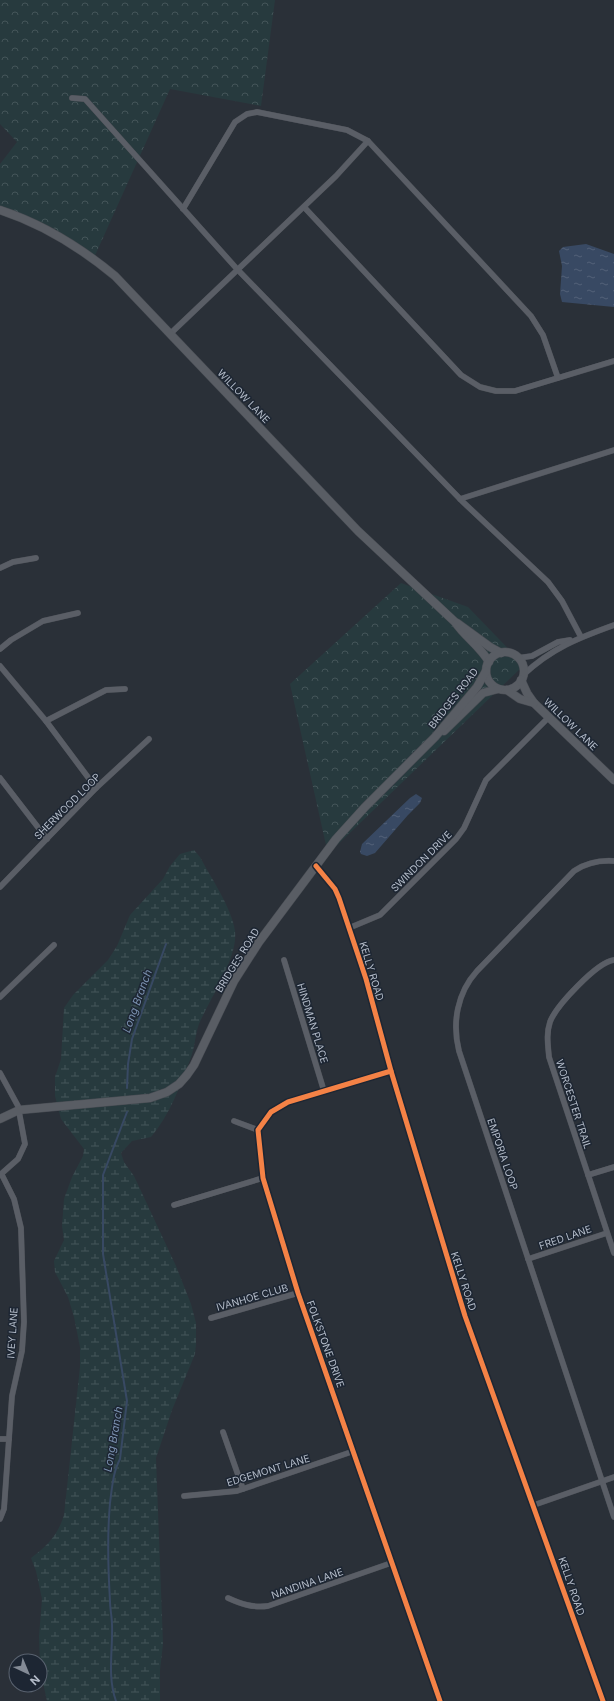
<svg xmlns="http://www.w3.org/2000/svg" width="614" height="1701" font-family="Inter,sans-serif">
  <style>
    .forest { fill: url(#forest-crowns) }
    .wetland { fill: url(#wetland-marsh) }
    .water { fill: url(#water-ripples) }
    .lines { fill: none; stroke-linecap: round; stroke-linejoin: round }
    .stream { stroke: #384963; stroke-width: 2 }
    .street-casing { stroke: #484c53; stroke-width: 6 }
    .secondary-casing { stroke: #484c53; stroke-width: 9 }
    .street { stroke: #5a5e66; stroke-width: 5.5 }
    .secondary { stroke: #595d64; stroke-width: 8 }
    .cycleway-casing { stroke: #1d2633; stroke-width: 8 }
    .cycleway { stroke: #f48246; stroke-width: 5 }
    .labels { text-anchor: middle; stroke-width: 3; stroke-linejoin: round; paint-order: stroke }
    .street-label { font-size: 10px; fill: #b4bcc9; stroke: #1d2633 }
    .water-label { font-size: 11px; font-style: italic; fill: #7c92b1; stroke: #1d2633 }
  </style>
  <defs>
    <pattern id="forest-crowns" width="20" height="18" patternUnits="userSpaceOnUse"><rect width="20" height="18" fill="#273a3e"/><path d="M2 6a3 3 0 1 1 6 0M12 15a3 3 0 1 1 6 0" fill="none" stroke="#445559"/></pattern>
    <pattern id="wetland-marsh" width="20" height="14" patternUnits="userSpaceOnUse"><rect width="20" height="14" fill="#273a3e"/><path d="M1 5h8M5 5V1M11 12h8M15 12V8" fill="none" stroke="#445559"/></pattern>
    <pattern id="water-ripples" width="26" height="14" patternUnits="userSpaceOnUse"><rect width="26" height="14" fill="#384963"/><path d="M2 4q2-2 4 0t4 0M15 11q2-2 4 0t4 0" fill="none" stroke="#526178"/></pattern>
  </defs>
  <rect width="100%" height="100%" fill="#2a3038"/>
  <g class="forest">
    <path d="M0 0H275L261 106 170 89 93 260 55 229 16 213 0 211V164L17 142 0 124Z"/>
    <path d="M401 583 468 607 524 665 328 854 290 684Z"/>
  </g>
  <path class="wetland" d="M194 850 200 857C211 878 232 908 235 931 238 958 210 998 199 1024 195 1035 195 1048 190 1060 179 1088 171 1113 151 1137L132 1141 121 1153 124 1162 134 1176 176 1266 191 1304 196 1323V1344L195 1354 172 1410 156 1458 163 1644 160 1670V1701H47L40 1669 39 1636 42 1599 36 1571 31 1558C47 1546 58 1535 64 1515L80 1367V1347L74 1317 68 1297 55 1272 54 1261 64 1240 62 1226 64 1199 72 1177 83 1156 84 1149 61 1119 55 1096V1077L61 1059 64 1008 73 995 108 960 117 946 130 915 163 879 170 866 180 854Z"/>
  <g class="water">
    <path d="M586 244 614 254V307L562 302 560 294 562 266 559 251 563 247Z"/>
    <path d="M416 794 422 798 420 803 408 815 375 853 367 856 361 854 360 852 362 844 410 798Z"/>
  </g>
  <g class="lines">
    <g class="stream">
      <path d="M127 1088 128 1064 132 1039 166 944"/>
      <path d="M116 1701C107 1676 113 1651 112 1625 112 1617 110 1609 110 1601 108 1568 107 1536 110 1503 112 1488 113 1472 120 1459L127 1401 103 1254V1175L127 1112"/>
    </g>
    <defs>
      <g id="street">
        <path d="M72 98 85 99 237 269 463 502 548 582 562 601 581 637"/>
        <path d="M304 207 461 375 480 387 496 391H515L614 361"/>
        <path d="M183 209 235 122 247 114 257 112 347 130 368 141 531 316 543 335 558 378"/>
        <path d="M170 334 336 176 368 141"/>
        <path d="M460 499 614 450"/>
        <path d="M0 568 13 562 36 558"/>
        <path d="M0 649 11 640 43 621 78 613"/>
        <path d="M518 658 532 656 558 642 570 640"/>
        <path d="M0 666 46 721 96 788"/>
        <path d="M523 675C552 648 578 638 614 625"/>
        <path d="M46 721 106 690 125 689"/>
        <path d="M0 778 47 839"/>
        <path d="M614 861C599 860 586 863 574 871L477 971C457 993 452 1023 459 1051L614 1517"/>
        <path d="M316 866 335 889 339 898 366 979 391 1071 465 1316 603 1701"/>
        <path d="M0 887 96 788 149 739"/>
        <path d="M349 928 380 915 456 839 464 828 486 780 549 717"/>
        <path d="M284 960 324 1091"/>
        <path d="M614 960C597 962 556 1006 550 1022 546 1034 548 1045 549 1057L614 1253"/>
        <path d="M0 997 54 945"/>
        <path d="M391 1071 288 1102 271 1112 258 1130 263 1178 298 1293 440 1701"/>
        <path d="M0 1073 18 1106 25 1144 18 1159 0 1175"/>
        <path d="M234 1121 258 1130"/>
        <path d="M588 1175 614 1167"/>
        <path d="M174 1205 263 1178"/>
        <path d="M528 1259 607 1233"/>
        <path d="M211 1318 298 1293"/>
        <path d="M223 1432 243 1489"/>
        <path d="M0 1439H9"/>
        <path d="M184 1496 237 1491 354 1451"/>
        <path d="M534 1505 614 1477"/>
        <path d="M0 1519 4 1509 12 1396 22 1351 24 1322 21 1228 14 1199 2 1175"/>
        <path d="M228 1598C241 1604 253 1608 268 1606L391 1563"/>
      </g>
      <g id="secondary">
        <path d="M0 210C43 224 80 247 115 276L358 531 455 622C465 637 480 646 489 662"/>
        <path d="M457 623 490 647 501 653"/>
        <circle cx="505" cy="671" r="19"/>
        <path d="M521 680 527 693 534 703 614 780"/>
        <path d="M507 690 520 699 534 703"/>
        <path d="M444 731 483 693 498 689"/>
        <path d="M0 1119 19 1110 150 1098 167 1092 179 1084 187 1075 194 1065 234 981 259 942 336 839 365 807 435 737 477 687 486 671"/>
      </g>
    </defs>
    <use href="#street" class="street-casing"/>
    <use href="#secondary" class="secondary-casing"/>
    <use href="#street" class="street"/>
    <use href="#secondary" class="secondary"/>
    <defs>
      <g id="cycleway">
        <path d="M316 866 335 889 339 898 366 979 391 1071 465 1316 603 1701"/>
        <path d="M391 1071 288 1102 271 1112 258 1130 263 1178 298 1293 440 1701"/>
      </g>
    </defs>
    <use href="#cycleway" class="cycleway-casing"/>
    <use href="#cycleway" class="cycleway"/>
  </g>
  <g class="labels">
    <g class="street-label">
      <text transform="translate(244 396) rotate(46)" y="4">WILLOW LANE</text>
      <text transform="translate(453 698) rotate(-52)" y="4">BRIDGES ROAD</text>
      <text transform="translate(571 724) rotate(44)" y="4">WILLOW LANE</text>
      <text transform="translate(67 806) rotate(-45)" y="4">SHERWOOD LOOP</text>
      <text transform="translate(421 861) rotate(-45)" y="4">SWINDON DRIVE</text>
      <text transform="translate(237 960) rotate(-58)" y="4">BRIDGES ROAD</text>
      <text transform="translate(372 971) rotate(73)" y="4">KELLY ROAD</text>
      <text transform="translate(313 1023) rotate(73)" y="4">HINDMAN PLACE</text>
      <text transform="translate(574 1104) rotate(72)" y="4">WORCESTER TRAIL</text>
      <text transform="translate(503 1154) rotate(71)" y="4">EMPORIA LOOP</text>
      <text transform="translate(565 1237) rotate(-19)" y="4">FRED LANE</text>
      <text transform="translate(464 1281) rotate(72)" y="4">KELLY ROAD</text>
      <text transform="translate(252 1297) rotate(-16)" y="4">IVANHOE CLUB</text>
      <text transform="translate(12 1333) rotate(-86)" y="4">IVEY LANE</text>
      <text transform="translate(326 1344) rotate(70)" y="4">FOLKSTONE DRIVE</text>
      <text transform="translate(268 1470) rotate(-17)" y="4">EDGEMONT LANE</text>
      <text transform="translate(307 1583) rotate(-19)" y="4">NANDINA LANE</text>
      <text transform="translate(572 1586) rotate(71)" y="4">KELLY ROAD</text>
    </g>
    <g class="water-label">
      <text transform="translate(137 1001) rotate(-70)" y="4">Long Branch</text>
      <text transform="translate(113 1439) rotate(-80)" y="4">Long Branch</text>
    </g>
  </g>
  <g transform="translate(28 1673) rotate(136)"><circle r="19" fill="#1d2633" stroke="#59626f"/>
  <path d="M0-3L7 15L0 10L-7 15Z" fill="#848b96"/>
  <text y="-6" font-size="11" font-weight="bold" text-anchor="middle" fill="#b4bcc9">N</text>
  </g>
</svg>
